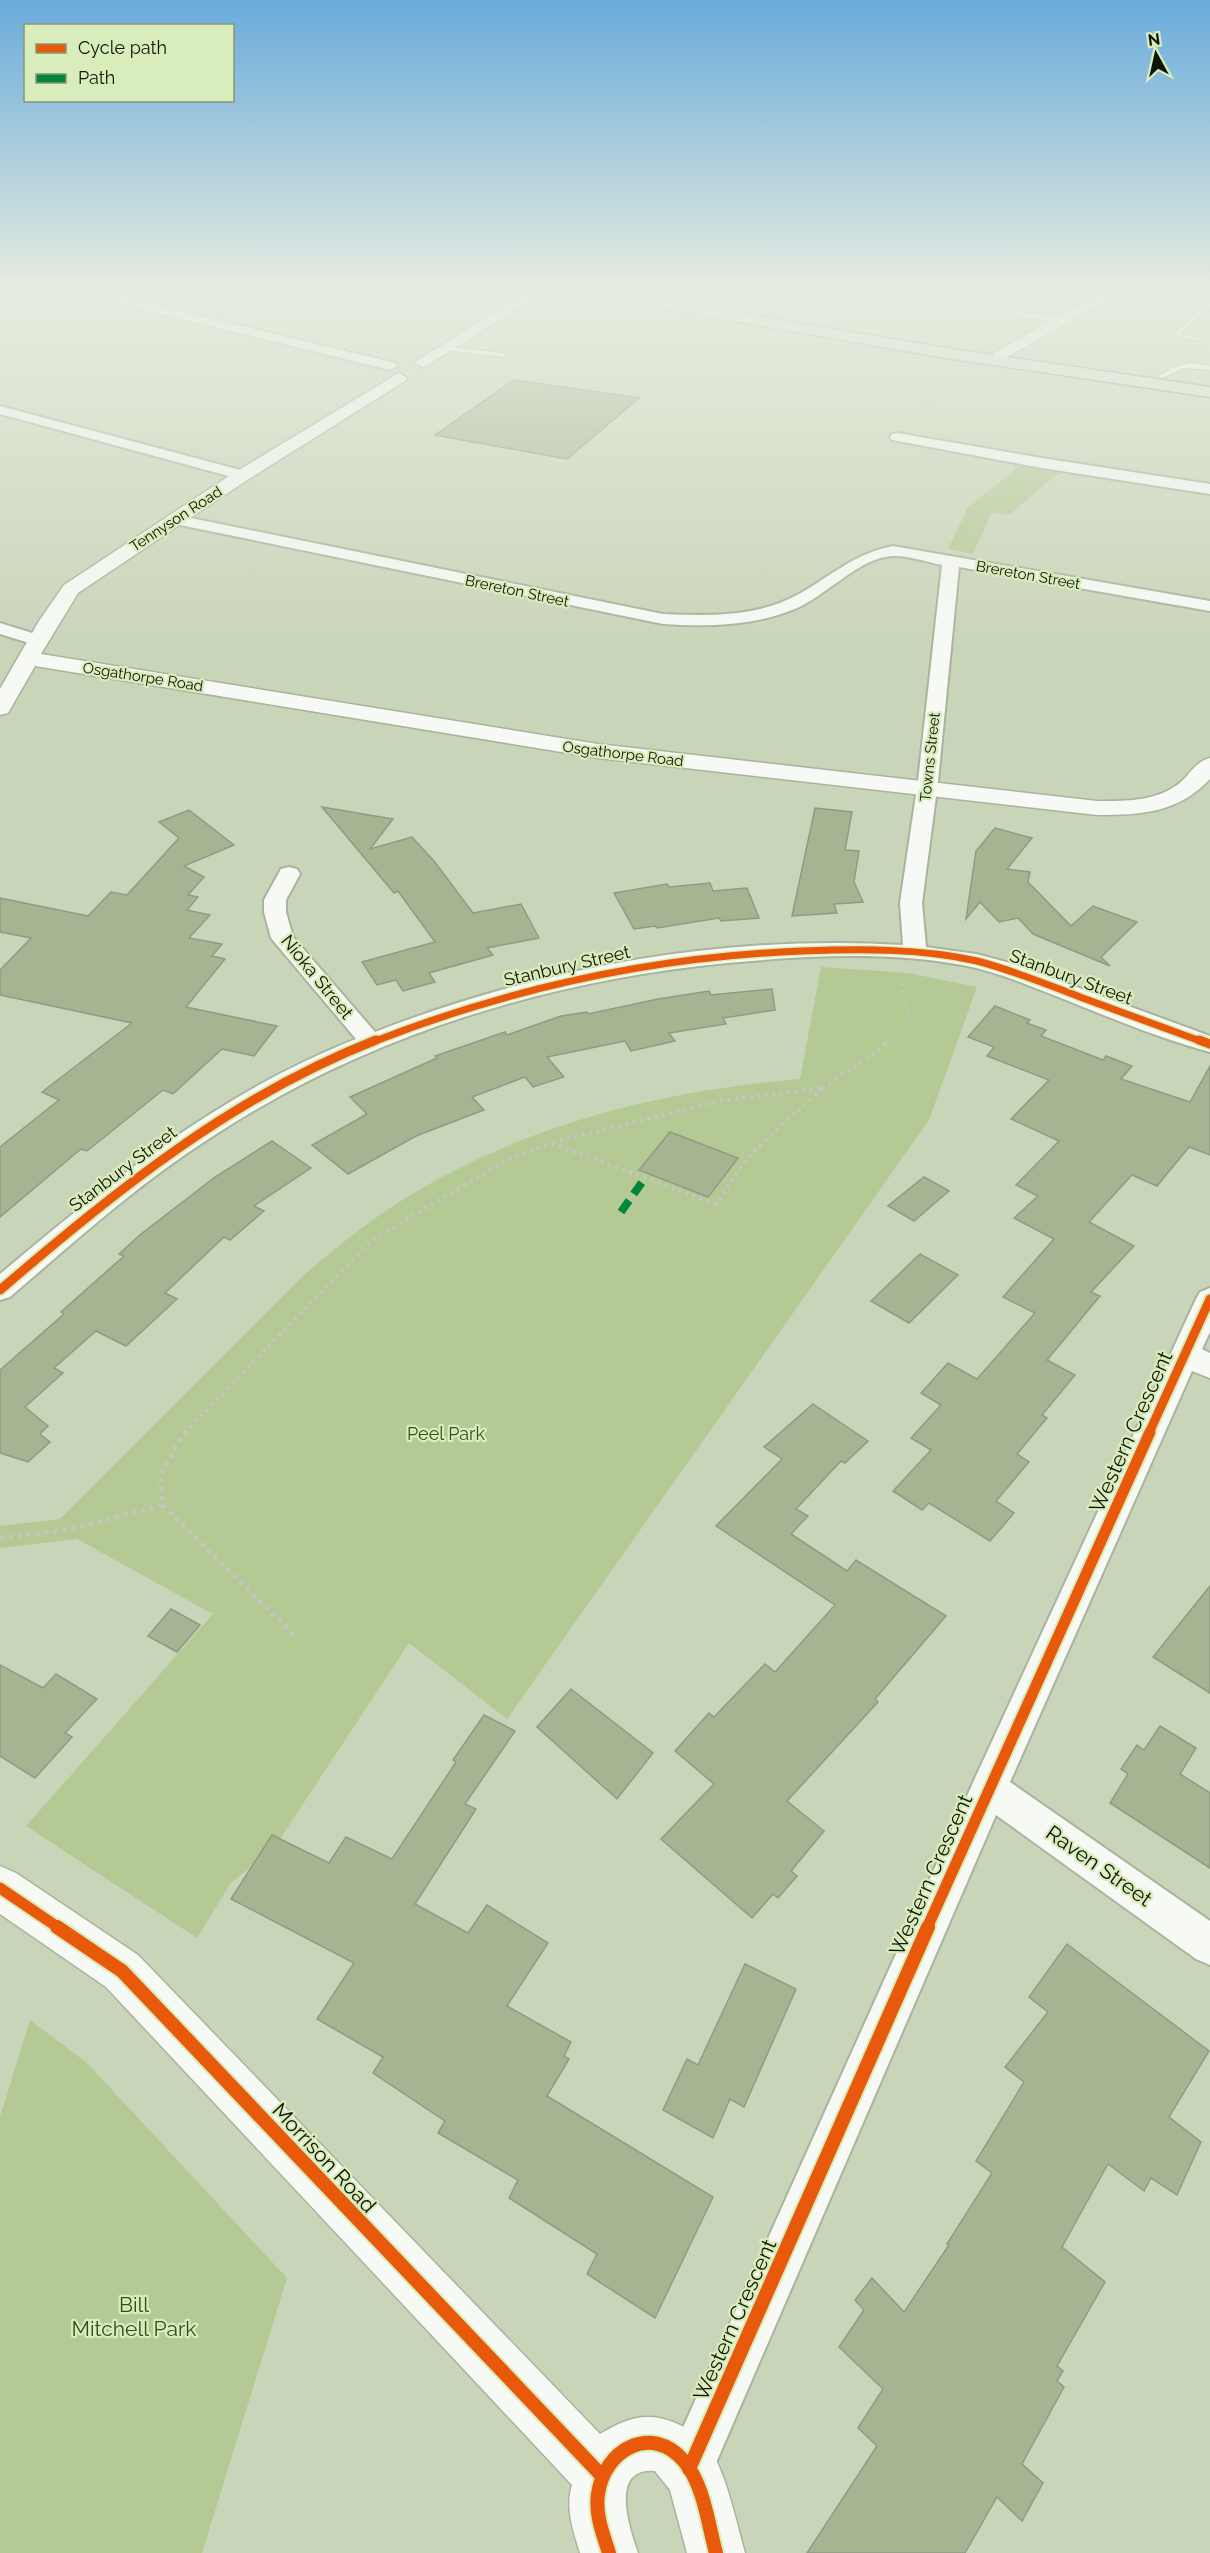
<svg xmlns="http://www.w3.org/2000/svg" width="1210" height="2553" font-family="Raleway,sans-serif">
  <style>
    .green { fill: #b4c994 }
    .building { fill: #a7b492; stroke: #919a85; stroke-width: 1.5 }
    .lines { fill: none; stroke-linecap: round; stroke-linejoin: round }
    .service-casing { stroke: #a9b39d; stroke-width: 2 }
    .minor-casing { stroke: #a9b39d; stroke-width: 4 }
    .tertiary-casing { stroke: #a9b39d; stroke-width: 3 }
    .secondary-casing { stroke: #a9b39d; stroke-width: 3 }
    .trunk-casing { stroke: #95a086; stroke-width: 3 }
    .path-far4 { stroke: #c4c7bf; stroke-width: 1.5; stroke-dasharray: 1.5 2; stroke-linecap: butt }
    .path-far3 { stroke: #c4c7bf; stroke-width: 2; stroke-dasharray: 1.5 3; stroke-linecap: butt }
    .path-far2 { stroke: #c4c7bf; stroke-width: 3; stroke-dasharray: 2 4; stroke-linecap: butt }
    .path-far1 { stroke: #c4c7bf; stroke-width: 4; stroke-dasharray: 3 4.5; stroke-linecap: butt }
    .path { stroke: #c4c7bf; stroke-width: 4.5; stroke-dasharray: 4 5; stroke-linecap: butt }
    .service { fill: #f7f9f4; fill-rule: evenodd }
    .minor { fill: #f7f9f4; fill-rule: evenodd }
    .tertiary { fill: #f7f9f4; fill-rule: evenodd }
    .secondary { fill: #f7f9f4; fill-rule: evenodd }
    .trunk { fill: #dce2d4; fill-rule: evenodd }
    .quiet { stroke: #00873e; stroke-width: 8; stroke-dasharray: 14 8; stroke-linecap: butt }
    .cycleway-far3-casing { stroke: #d8edbb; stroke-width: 10 }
    .cycleway-far2-casing { stroke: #d8edbb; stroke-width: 13 }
    .cycleway-far1-casing { stroke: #d8edbb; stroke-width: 15 }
    .cycleway-casing { stroke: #d8edbb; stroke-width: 18 }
    .cycleway-far3 { stroke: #e8590c; stroke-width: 7 }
    .cycleway-far2 { stroke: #e8590c; stroke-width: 9 }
    .cycleway-far1 { stroke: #e8590c; stroke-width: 11 }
    .cycleway { stroke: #e8590c; stroke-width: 14 }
    .labels { text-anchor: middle; stroke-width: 4.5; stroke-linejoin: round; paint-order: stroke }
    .far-street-label { font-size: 15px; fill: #0f1504; stroke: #d8edbb }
    .street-label { font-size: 18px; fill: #0f1504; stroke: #d8edbb }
    .park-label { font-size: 18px; fill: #394a1d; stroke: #d8edbb }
    .near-street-label { font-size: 21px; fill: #0f1504; stroke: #d8edbb }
    .near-park-label { font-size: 21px; fill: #394a1d; stroke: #d8edbb }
  </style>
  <rect width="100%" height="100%" fill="#c9d5b9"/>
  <g class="green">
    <path d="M1013 465 1063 474 1056 475 1009 515 992 512 973 554 948 549 968 507 1016 469Z"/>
    <path d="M821 967 908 973 977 987 929 1120 507 1719 409 1643 276 1845 230 1884 197 1938 26 1826 213 1614 77 1539 0 1548V1526L60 1519 303 1276C332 1251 361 1227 393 1206 515 1127 656 1091 800 1079Z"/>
    <path d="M30 2020 87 2063 287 2278 202 2553H0V2117Z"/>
  </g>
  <g class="building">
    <path d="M514 380 639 398 567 459 435 435Z"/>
    <path d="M322 807 393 819 370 849 412 837 434 861 473 913 521 904 539 938 487 948 493 955 429 973 435 982 403 991 396 980 377 985 362 962 435 942 398 891 394 893Z"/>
    <path d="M815 808 852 812 845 850 859 851 854 882 863 902 834 904 837 913 792 916Z"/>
    <path d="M189 810 234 845 184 866 204 877 188 895 198 897 187 910 210 915 189 938 222 944 212 956 225 959 186 1007 277 1026 254 1056 222 1049 173 1094 163 1090 87 1151 81 1149 0 1217V1147L59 1100 42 1092 132 1023 0 995V970L31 938 0 932V898L88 916 111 892 127 895 179 838 159 822Z"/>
    <path d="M995 828 1032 838 1007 869 1030 872 1028 882 1071 926 1093 906 1137 922 1101 957 1110 966 1033 934 1018 918 999 922 980 902 966 919 976 851Z"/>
    <path d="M710 883 713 891 747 888 759 918 721 921 719 918 657 928 655 926 634 929 614 893 667 884 669 887Z"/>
    <path d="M772 989 775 1010 723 1018 726 1024 669 1033 675 1041 631 1051 625 1041 547 1057 564 1077 533 1087 525 1077 472 1097 484 1110 416 1136 348 1174 312 1145 367 1114 350 1097 437 1058 435 1056 505 1032 507 1035 561 1016 587 1012 588 1014 658 999 709 991 711 995Z"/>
    <path d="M995 1006 1030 1020 1027 1023 1046 1030 1041 1036 1103 1060 1106 1056 1132 1066 1121 1079 1190 1102 1210 1066V1155L1189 1147 1157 1186 1132 1175 1089 1222 1134 1246 1091 1292 1100 1296 1047 1360 1075 1375 1042 1415 1047 1418 1017 1454 1029 1462 996 1501 1014 1513 990 1541 929 1503 922 1510 893 1491 931 1450 911 1438 941 1405 921 1393 948 1363 977 1379 1035 1313 1003 1297 1054 1239 1014 1218 1038 1196 1016 1185 1059 1141 1011 1119 1049 1080 987 1056 994 1047 968 1037Z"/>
    <path d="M670 1132 738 1158 708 1197 639 1170Z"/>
    <path d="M272 1141 311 1168 254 1206 264 1211 230 1240 224 1237 165 1293 177 1299 126 1346 96 1331 54 1368 63 1373 25 1407 48 1426 40 1434 50 1442 28 1462 0 1453V1370L64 1314 61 1312 124 1256 119 1254 141 1234 215 1177Z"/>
    <path d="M924 1177 949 1191 914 1221 888 1206Z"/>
    <path d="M920 1254 958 1275 909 1323 871 1301Z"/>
    <path d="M813 1404 868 1441 845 1463 841 1461 796 1509 808 1516 791 1534 847 1571 856 1560 946 1616 875 1699 878 1702 787 1801 824 1831 791 1871 797 1876 778 1898 773 1894 752 1918 661 1839 714 1784 675 1751 709 1713 714 1717 765 1664 775 1672 835 1605 716 1526 782 1459 764 1447Z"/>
    <path d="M1210 1586V1693L1153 1657Z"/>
    <path d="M171 1609 200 1625 177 1652 148 1636Z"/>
    <path d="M0 1665 43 1688 56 1674 97 1699 65 1733 72 1737 35 1778 0 1756Z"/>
    <path d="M571 1689 653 1753 617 1799 537 1727Z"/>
    <path d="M484 1715 515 1731 465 1804 476 1809 415 1904 468 1933 487 1905 548 1943 507 2006 571 2042 564 2056 569 2059 547 2096 713 2197 655 2318 587 2274 597 2254 509 2198 518 2180 438 2133 445 2121 373 2073 383 2057 317 2019 354 1963 231 1899 272 1835 329 1863 346 1837 392 1859 456 1762 453 1760Z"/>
    <path d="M1160 1726 1196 1748 1180 1774 1210 1793V1868L1110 1803 1128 1774 1121 1769 1137 1745 1144 1750Z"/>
    <path d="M1067 1944 1209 2051 1169 2117 1201 2142 1177 2195 1151 2178 1144 2191 1108 2164 1062 2247 1105 2282 1057 2366 1063 2371 1057 2381 1064 2387 1022 2464 1043 2483 1022 2521 997 2497 965 2553H807L877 2446 858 2428 883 2389 839 2347 864 2310 855 2300 872 2278 904 2312 949 2245 947 2244 992 2173 976 2161 1024 2082 1005 2067 1048 2012 1029 1997Z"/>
    <path d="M745 1964 796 1989 744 2107 730 2099 713 2138 663 2110 687 2059 698 2065Z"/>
  </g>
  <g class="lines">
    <defs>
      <g id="service">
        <path d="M959 301 1061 319 1064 321 1061 323 957 304Z"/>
        <path d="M1210 303V308L1180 333 1198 339V341L1174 335V333Z"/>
        <path d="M446 347 503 353 506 355 503 357 444 350Z"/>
        <path d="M1190 363 1210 366V370L1184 368 1163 378 1158 377 1171 368Z"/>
      </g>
      <g id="minor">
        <path d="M18 291H40L38 294 0 303V295Z"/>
        <path d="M76 291H97L395 363 397 366 390 370 78 294Z"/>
        <path d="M1162 291H1190L1210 294V302L1168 295Z"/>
        <path d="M0 406 248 472 251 475 243 480 0 414Z"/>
        <path d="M897 433 1042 458 1210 484V494L1042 468 892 440 890 437 892 434Z"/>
        <path d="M176 515 663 614C709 616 758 617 799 594 833 575 853 554 893 546L1210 601V611L959 567 938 781 922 903 926 947 976 954 1014 964 1210 1036V1052C1158 1038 1106 1016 1056 996 1025 984 995 971 962 965 885 951 805 956 727 963 544 981 365 1036 210 1138 138 1184 74 1242 10 1297L0 1300V1274C109 1182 221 1092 356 1039L271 938 264 912V900L281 869 289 867 297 869 300 874 286 900V912L293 937 375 1032C541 967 726 934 903 945L900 903 918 781 942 565C927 562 908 555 892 556 859 558 826 596 795 609 754 626 707 627 663 624L170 523 168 520 170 517Z"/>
        <path d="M0 623 45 637 48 641 45 645 39 646 0 634Z"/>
        <path d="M1210 1288V1332L1202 1349 1210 1353V1378L1192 1371 1010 1782 1210 1921V1965L1196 1959 996 1815 706 2486 689 2493 672 2486 665 2469 672 2452 976 1776 1196 1299 1200 1292Z"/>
      </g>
      <g id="tertiary">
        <path d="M528 291H545L428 365 423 367 415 362Z"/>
        <path d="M399 373 407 378 405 381 241 484 78 593 41 654 598 744 1097 801C1126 801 1158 802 1182 781 1191 772 1197 761 1210 758V779C1178 813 1142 815 1097 815L598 758 35 666 8 713 0 715V689L39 621 64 585 229 476Z"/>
        <path d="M0 1866 16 1873 138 1955 600 2434C624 2419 646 2411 673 2422 685 2427 695 2432 704 2441 725 2465 736 2522 745 2553H687L670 2490 655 2471C608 2467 630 2530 638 2553H580C573 2530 565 2508 572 2485L106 1987 0 1914Z"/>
      </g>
      <path id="secondary" d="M1105 291H1123L1007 357 1002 363H992L989 360 997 351Z"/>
      <path id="trunk" d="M576 291H608L946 348 1210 387V397L946 358 583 295Z"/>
    </defs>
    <use href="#service" class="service-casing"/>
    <use href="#minor" class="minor-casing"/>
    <use href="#tertiary" class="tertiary-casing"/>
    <use href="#secondary" class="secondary-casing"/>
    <use href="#trunk" class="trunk-casing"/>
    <g class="path-far4">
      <path d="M911 418 962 378"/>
      <path d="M1011 486 1017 481"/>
    </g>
    <path class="path-far3" d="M971 544 992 502 1013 485"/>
    <path class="path-far2" d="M887 1042 909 1020 900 975"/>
    <g class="path-far1">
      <path d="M822 1088 750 1155 716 1204 550 1143 714 1102Z"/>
      <path d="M822 1088 878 1051 889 1040"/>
      <path d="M185 1433 369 1242 501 1163 550 1143"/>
    </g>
    <g class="path">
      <path d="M187 1432 181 1438 160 1477 163 1505 297 1638"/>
      <path d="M0 1538 66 1530 163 1505"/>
    </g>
    <use href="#service" class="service"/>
    <use href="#minor" class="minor"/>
    <use href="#tertiary" class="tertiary"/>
    <use href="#secondary" class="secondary"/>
    <use href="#trunk" class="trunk"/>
    <path class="quiet" d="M621 1212 645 1178"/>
    <defs>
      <path id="cycleway-far3" d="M373 1042C510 988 653 957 801 951 859 949 920 948 977 961 1012 970 1046 984 1080 997 1121 1012 1162 1027 1203 1042"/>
      <g id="cycleway-far2">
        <path d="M1199 1040 1210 1044"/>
        <path d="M0 1290C117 1190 231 1097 376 1040"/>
        <path d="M1149 1433 1210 1299"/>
      </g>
      <g id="cycleway-far1">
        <path d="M0 1888 59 1928"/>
        <path d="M927 1928 1150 1432"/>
      </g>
      <g id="cycleway">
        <path d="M57 1927 122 1971 602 2476"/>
        <path d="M689 2469 928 1927"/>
        <path d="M609 2553C603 2534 595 2515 598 2494 604 2450 651 2423 684 2461 704 2485 708 2524 716 2553"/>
      </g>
    </defs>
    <use href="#cycleway-far3" class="cycleway-far3-casing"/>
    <use href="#cycleway-far2" class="cycleway-far2-casing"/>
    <use href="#cycleway-far1" class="cycleway-far1-casing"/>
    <use href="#cycleway" class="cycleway-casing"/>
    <use href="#cycleway-far3" class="cycleway-far3"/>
    <use href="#cycleway-far2" class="cycleway-far2"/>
    <use href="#cycleway-far1" class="cycleway-far1"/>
    <use href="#cycleway" class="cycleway"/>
  </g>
  <linearGradient id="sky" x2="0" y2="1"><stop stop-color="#69abdc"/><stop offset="0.45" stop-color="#e7ece0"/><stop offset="1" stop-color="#e7ece0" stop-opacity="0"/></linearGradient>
  <rect width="1210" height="648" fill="url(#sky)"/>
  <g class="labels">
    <g class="far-street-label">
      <text transform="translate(176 519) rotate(-33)" y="5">Tennyson Road</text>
      <text transform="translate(1028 575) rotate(10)" y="5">Brereton Street</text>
      <text transform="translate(517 591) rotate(12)" y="5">Brereton Street</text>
      <text transform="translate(143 677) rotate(9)" y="5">Osgathorpe Road</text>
      <text transform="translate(623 754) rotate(7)" y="5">Osgathorpe Road</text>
      <text transform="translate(930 757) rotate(-84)" y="5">Towns Street</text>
    </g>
    <g class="street-label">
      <text transform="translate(567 966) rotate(-13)" y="6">Stanbury Street</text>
      <text transform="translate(317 977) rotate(51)" y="6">Nioka Street</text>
      <text transform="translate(1071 977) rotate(20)" y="6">Stanbury Street</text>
      <text transform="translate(123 1169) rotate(-37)" y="6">Stanbury Street</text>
    </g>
    <g class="park-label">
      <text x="446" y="1440">Peel Park</text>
    </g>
    <g class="near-street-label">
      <text transform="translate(1131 1432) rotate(-66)" y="7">Western Crescent</text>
      <text transform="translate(1099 1866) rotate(35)" y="7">Raven Street</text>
      <text transform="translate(931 1875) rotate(-66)" y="7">Western Crescent</text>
      <text transform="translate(324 2158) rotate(47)" y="7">Morrison Road</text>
      <text transform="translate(735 2320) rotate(-66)" y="7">Western Crescent</text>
    </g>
    <g class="near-park-label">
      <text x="134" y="2312">Bill<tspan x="134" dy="24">Mitchell Park</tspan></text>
    </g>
  </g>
  <rect x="24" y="24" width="210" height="78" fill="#d8edbb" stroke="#889772" stroke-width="1.5"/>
  <rect x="36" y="44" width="30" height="9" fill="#e8590c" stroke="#889772" stroke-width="1.5"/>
  <text x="78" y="54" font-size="18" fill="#0f1504">Cycle path</text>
  <rect x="36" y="74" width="30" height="9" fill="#00873e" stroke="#889772" stroke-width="1.5"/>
  <text x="78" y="84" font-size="18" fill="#0f1504">Path</text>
  <g transform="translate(1156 54) rotate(352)" stroke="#d8edbb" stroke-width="4.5" paint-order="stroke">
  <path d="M0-4.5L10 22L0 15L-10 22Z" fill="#0f1504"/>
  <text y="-9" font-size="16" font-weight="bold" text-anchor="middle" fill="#0f1504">N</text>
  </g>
</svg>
